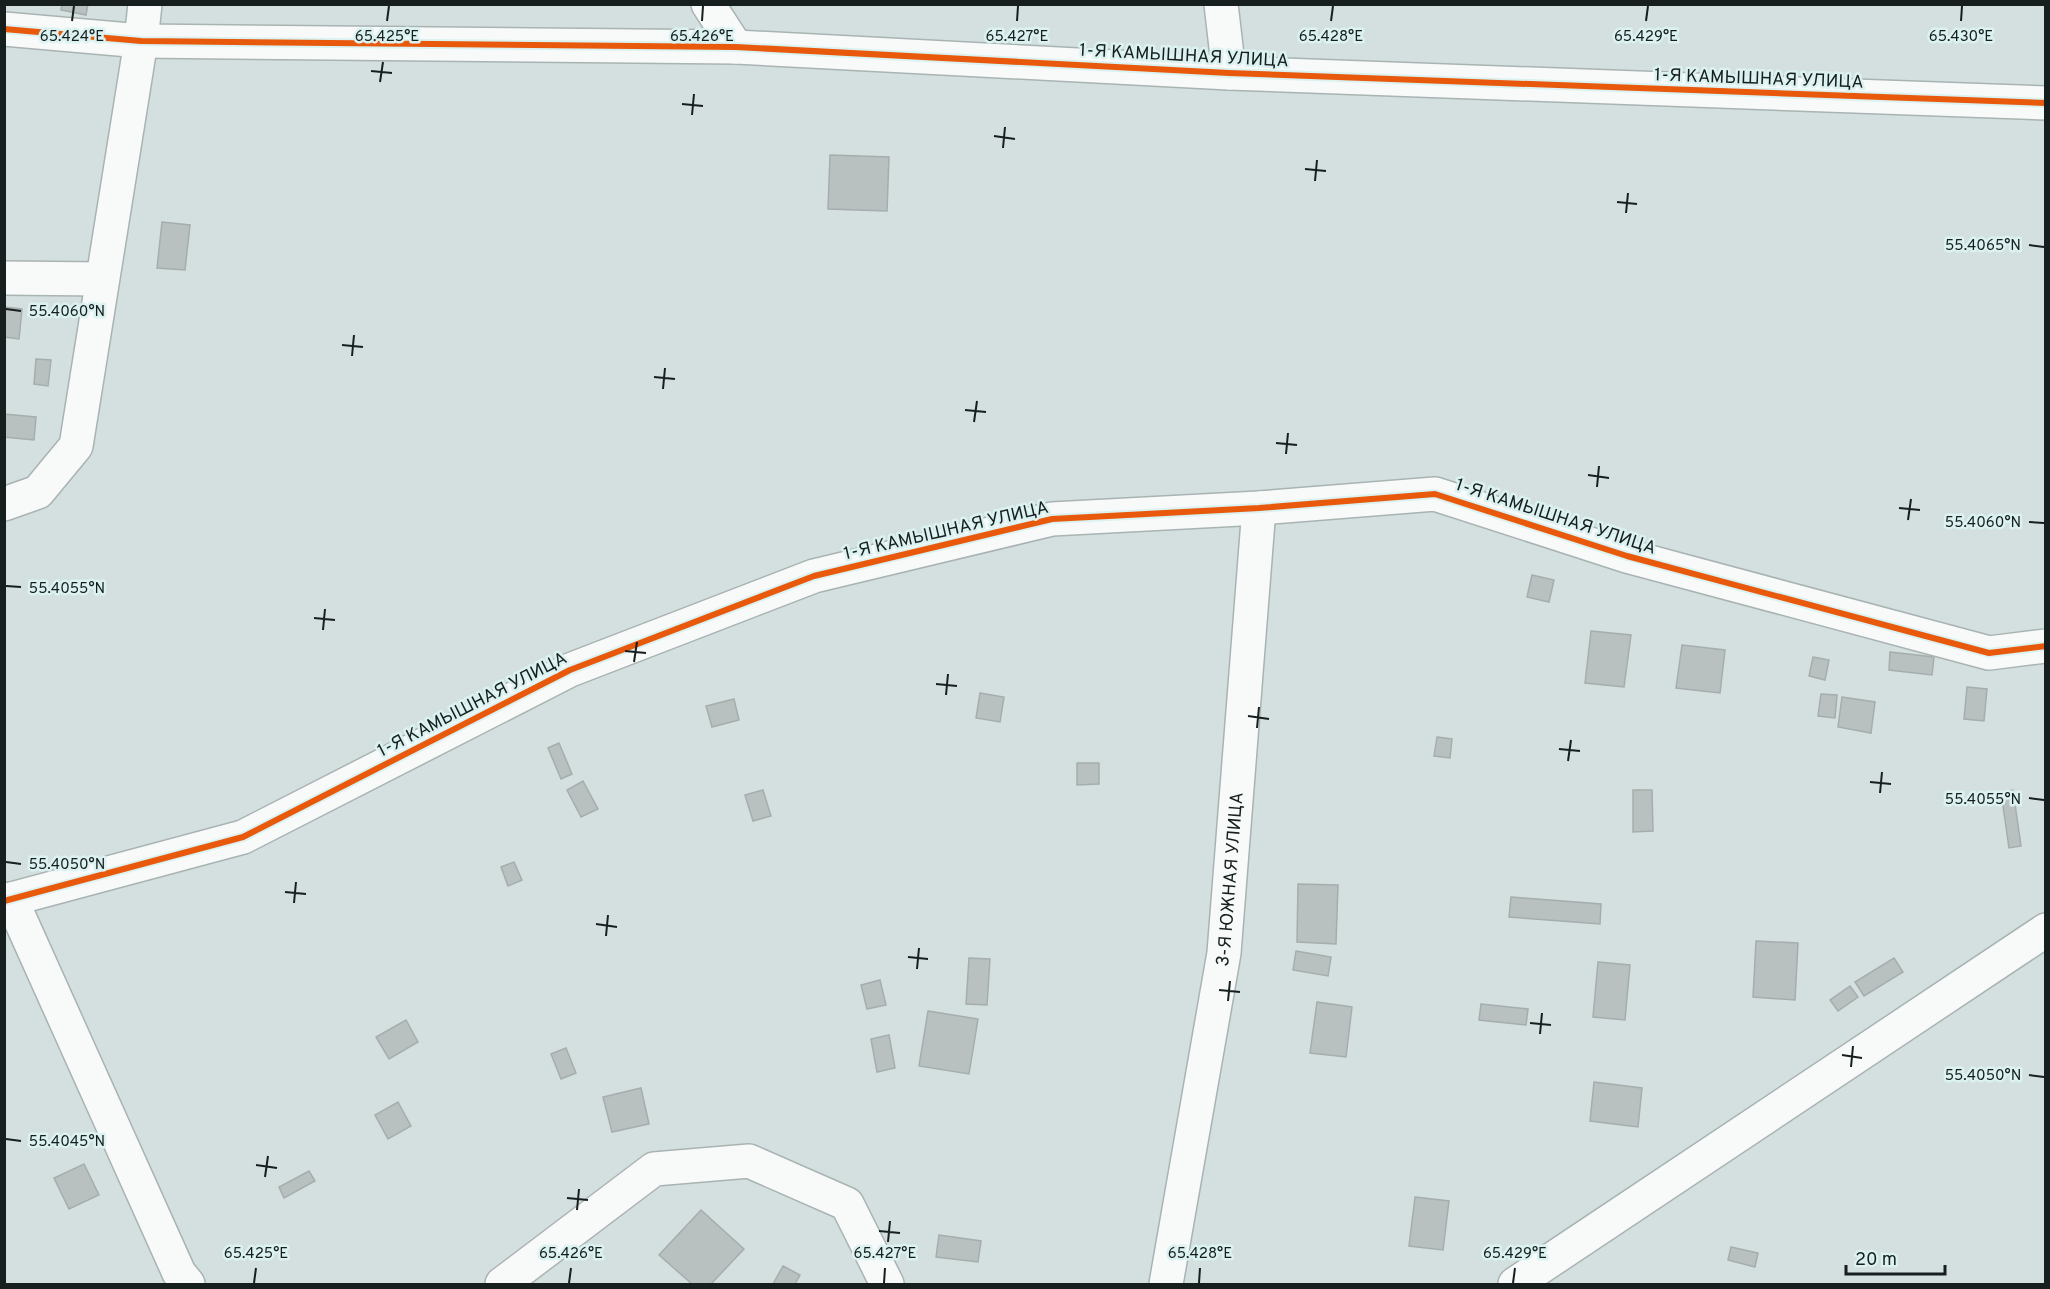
<svg xmlns="http://www.w3.org/2000/svg" width="2050" height="1289" font-family="Overpass,sans-serif">
  <style>
    .building { fill: #b8c1bf; stroke: #a5aeac; stroke-width: 1.5 }
    .lines { fill: none; stroke-linecap: round; stroke-linejoin: round }
    .minor-casing { stroke: #a9b3b2; stroke-width: 36 }
    .minor { stroke: #f8fafa; stroke-width: 33 }
    .cycleway-casing { stroke: #dbf2f1; stroke-width: 10 }
    .cycleway { stroke: #e8590c; stroke-width: 6 }
    .ticks { fill: none; stroke: #161e1e; stroke-width: 2 }
    .labels { text-anchor: middle; stroke-width: 5; stroke-linejoin: round; paint-order: stroke }
    .street-label { font-size: 18px; fill: #161e1e; stroke: #dbf2f1 }
    .ticks-label { font-size: 15px; text-anchor: middle; fill: #161e1e; stroke: #dbf2f1; stroke-width: 5; stroke-linejoin: round; paint-order: stroke }
  </style>
  <rect width="100%" height="100%" fill="#d3e0df"/>
  <g class="building">
    <path d="M62 4H88L86 15 61 10Z"/>
    <path d="M830 155 889 157 887 211 828 209Z"/>
    <path d="M162 222 190 225 185 270 157 268Z"/>
    <path d="M4 307 22 309 19 339 4 337Z"/>
    <path d="M36 359 51 360 48 386 34 384Z"/>
    <path d="M4 414 36 417 34 440 4 437Z"/>
    <path d="M1532 575 1554 580 1549 602 1527 597Z"/>
    <path d="M1591 631 1631 635 1624 687 1585 683Z"/>
    <path d="M1682 645 1725 650 1720 693 1676 688Z"/>
    <path d="M1890 652 1934 657 1932 675 1889 670Z"/>
    <path d="M1813 657 1829 660 1825 680 1809 676Z"/>
    <path d="M1967 687 1987 689 1984 721 1964 719Z"/>
    <path d="M980 693 1004 697 1000 722 976 718Z"/>
    <path d="M1821 694 1837 695 1835 718 1818 716Z"/>
    <path d="M1842 697 1875 702 1871 733 1838 727Z"/>
    <path d="M734 699 739 720 712 727 706 706Z"/>
    <path d="M1437 737 1452 739 1450 758 1434 756Z"/>
    <path d="M559 743 572 774 561 779 548 748Z"/>
    <path d="M1077 763H1099V784L1077 785Z"/>
    <path d="M583 781 598 809 581 817 567 790Z"/>
    <path d="M763 790 771 816 753 821 745 795Z"/>
    <path d="M1633 790H1652L1653 831 1633 832Z"/>
    <path d="M2013 790 2021 846 2009 848 2001 792Z"/>
    <path d="M514 862 522 880 508 886 501 867Z"/>
    <path d="M1298 884 1338 885 1336 944 1297 942Z"/>
    <path d="M1511 897 1601 904 1600 924 1509 917Z"/>
    <path d="M1756 941 1798 943 1795 1000 1753 997Z"/>
    <path d="M1296 951 1331 957 1328 976 1293 970Z"/>
    <path d="M969 958 990 959 987 1005 966 1004Z"/>
    <path d="M1894 958 1903 972 1864 996 1855 982Z"/>
    <path d="M1598 962 1630 965 1625 1020 1593 1017Z"/>
    <path d="M880 980 886 1005 867 1009 861 985Z"/>
    <path d="M1850 986 1858 997 1838 1011 1830 1000Z"/>
    <path d="M1317 1002 1352 1007 1346 1057 1310 1053Z"/>
    <path d="M1481 1004 1528 1009 1526 1025 1479 1020Z"/>
    <path d="M928 1011 978 1019 969 1074 919 1066Z"/>
    <path d="M406 1020 418 1042 389 1059 376 1037Z"/>
    <path d="M889 1035 895 1068 877 1072 871 1039Z"/>
    <path d="M566 1048 576 1073 561 1079 551 1054Z"/>
    <path d="M1594 1082 1642 1088 1638 1127 1590 1121Z"/>
    <path d="M641 1088 649 1124 612 1132 603 1097Z"/>
    <path d="M398 1102 411 1126 388 1139 375 1115Z"/>
    <path d="M84 1164 99 1195 69 1209 54 1178Z"/>
    <path d="M309 1171 315 1181 284 1198 279 1187Z"/>
    <path d="M1415 1197 1449 1201 1443 1250 1409 1246Z"/>
    <path d="M701 1210 744 1249 711 1284H692L659 1255Z"/>
    <path d="M939 1235 981 1241 978 1262 936 1257Z"/>
    <path d="M1731 1247 1758 1253 1755 1267 1728 1260Z"/>
    <path d="M783 1266 800 1275 795 1284H773Z"/>
  </g>
  <g class="lines">
    <defs>
      <g id="minor">
        <path d="M708 4 736 47"/>
        <path d="M1221 4 1229 73"/>
        <path d="M4 29 141 41 736 47 1229 73 2046 103"/>
        <path d="M4 278 102 279"/>
        <path d="M4 504 38 492 76 446 141 41 145 4"/>
        <path d="M11 899 179 1273 188 1284"/>
        <path d="M4 901 243 837 570 670 814 576 1052 519 1259 508 1435 494 1627 556 1989 653 2046 646"/>
        <path d="M502 1284 654 1169 749 1161 847 1204 887 1284"/>
        <path id="s1" d="M1166 1284 1224 953 1259 508"/>
        <path d="M1515 1284 2046 930"/>
      </g>
    </defs>
    <use href="#minor" class="minor-casing"/>
    <use href="#minor" class="minor"/>
    <defs>
      <g id="cycleway">
        <path d="M4 29 141 41 736 47 1229 73 2046 103"/>
        <path d="M4 901 243 837 570 670 814 576 1052 519 1259 508 1435 494 1627 556 1989 653 2046 646"/>
      </g>
    </defs>
    <use href="#cycleway" class="cycleway-casing"/>
    <use href="#cycleway" class="cycleway"/>
  </g>
  <path class="ticks" d="M72 21 74 6M387 21 389 6M702 21 703 6M1017 21 1018 6M1331 21 1333 6M1646 21 1648 6M1961 21 1962 6M371 71 392 73M380 82 383 62M682 104 703 106M692 115 694 94M994 136 1015 139M1003 148 1005 127M1305 169 1326 171M1315 181 1317 160M1617 202 1637 204M1626 213 1628 193M2029 245 2044 247M6 309 21 311M342 345 363 347M352 356 354 335M654 377 675 379M663 389 665 368M965 410 986 412M974 422 977 401M1276 443 1297 445M1286 454 1288 433M1588 475 1609 478M1597 487 1599 466M1899 508 1920 510M1908 520 1911 499M2029 522 2044 523M6 586 21 587M314 618 335 620M323 630 325 609M625 651 646 653M634 662 637 642M936 684 957 686M946 695 948 674M1248 716 1269 719M1257 728 1259 707M1559 749 1580 751M1568 761 1571 740M1870 782 1891 784M1880 793 1882 772M2029 798 2044 800M6 862 21 864M285 892 306 894M294 903 296 882M596 924 617 927M606 936 608 915M908 957 928 959M917 969 919 948M1219 990 1240 992M1228 1001 1230 981M1530 1023 1551 1025M1540 1034 1542 1013M1842 1055 1862 1058M1851 1067 1853 1046M2029 1075 2044 1077M6 1139 21 1141M256 1165 277 1168M265 1177 268 1156M567 1198 588 1200M577 1210 579 1189M879 1231 900 1233M888 1242 890 1221M254 1283 256 1268M569 1283 571 1268M884 1283 885 1268M1199 1283 1200 1268M1513 1283 1515 1268"/>
  <g class="labels">
    <g class="street-label">
      <text transform="translate(1184 55) rotate(3)" y="6">1-Я КАМЫШНАЯ УЛИЦА</text>
      <text transform="translate(1759 78) rotate(2)" y="6">1-Я КАМЫШНАЯ УЛИЦА</text>
      <text transform="translate(1556 516) rotate(18)" y="6">1-Я КАМЫШНАЯ УЛИЦА</text>
      <text transform="translate(946 530) rotate(-13)" y="6">1-Я КАМЫШНАЯ УЛИЦА</text>
      <text transform="translate(472 704) rotate(-27)" y="6">1-Я КАМЫШНАЯ УЛИЦА</text>
      <text dy="6" stroke="none"><textPath href="#s1" startOffset="410">3-Я ЮЖНАЯ УЛИЦА</textPath></text>
    </g>
  </g>
  <g class="ticks-label">
    <text x="72" y="41">65.424°E</text>
    <text x="387" y="41">65.425°E</text>
    <text x="702" y="41">65.426°E</text>
    <text x="1017" y="41">65.427°E</text>
    <text x="1331" y="41">65.428°E</text>
    <text x="1646" y="41">65.429°E</text>
    <text x="1961" y="41">65.430°E</text>
    <text x="1983" y="250">55.4065°N</text>
    <text x="67" y="316">55.4060°N</text>
    <text x="1983" y="527">55.4060°N</text>
    <text x="67" y="593">55.4055°N</text>
    <text x="1983" y="804">55.4055°N</text>
    <text x="67" y="869">55.4050°N</text>
    <text x="1983" y="1080">55.4050°N</text>
    <text x="67" y="1146">55.4045°N</text>
    <text x="256" y="1258">65.425°E</text>
    <text x="571" y="1258">65.426°E</text>
    <text x="885" y="1258">65.427°E</text>
    <text x="1200" y="1258">65.428°E</text>
    <text x="1515" y="1258">65.429°E</text>
  </g>
  <rect width="2050" height="1289" fill="none" stroke="#161e1e" stroke-width="12"/>
  <path d="M1846 1265v9h99v-9" fill="none" stroke="#161e1e" stroke-width="3"/>
  <text x="1855" y="1265" font-size="18" fill="#161e1e" stroke="#dbf2f1" stroke-width="4.5" paint-order="stroke">20 m</text>
</svg>
